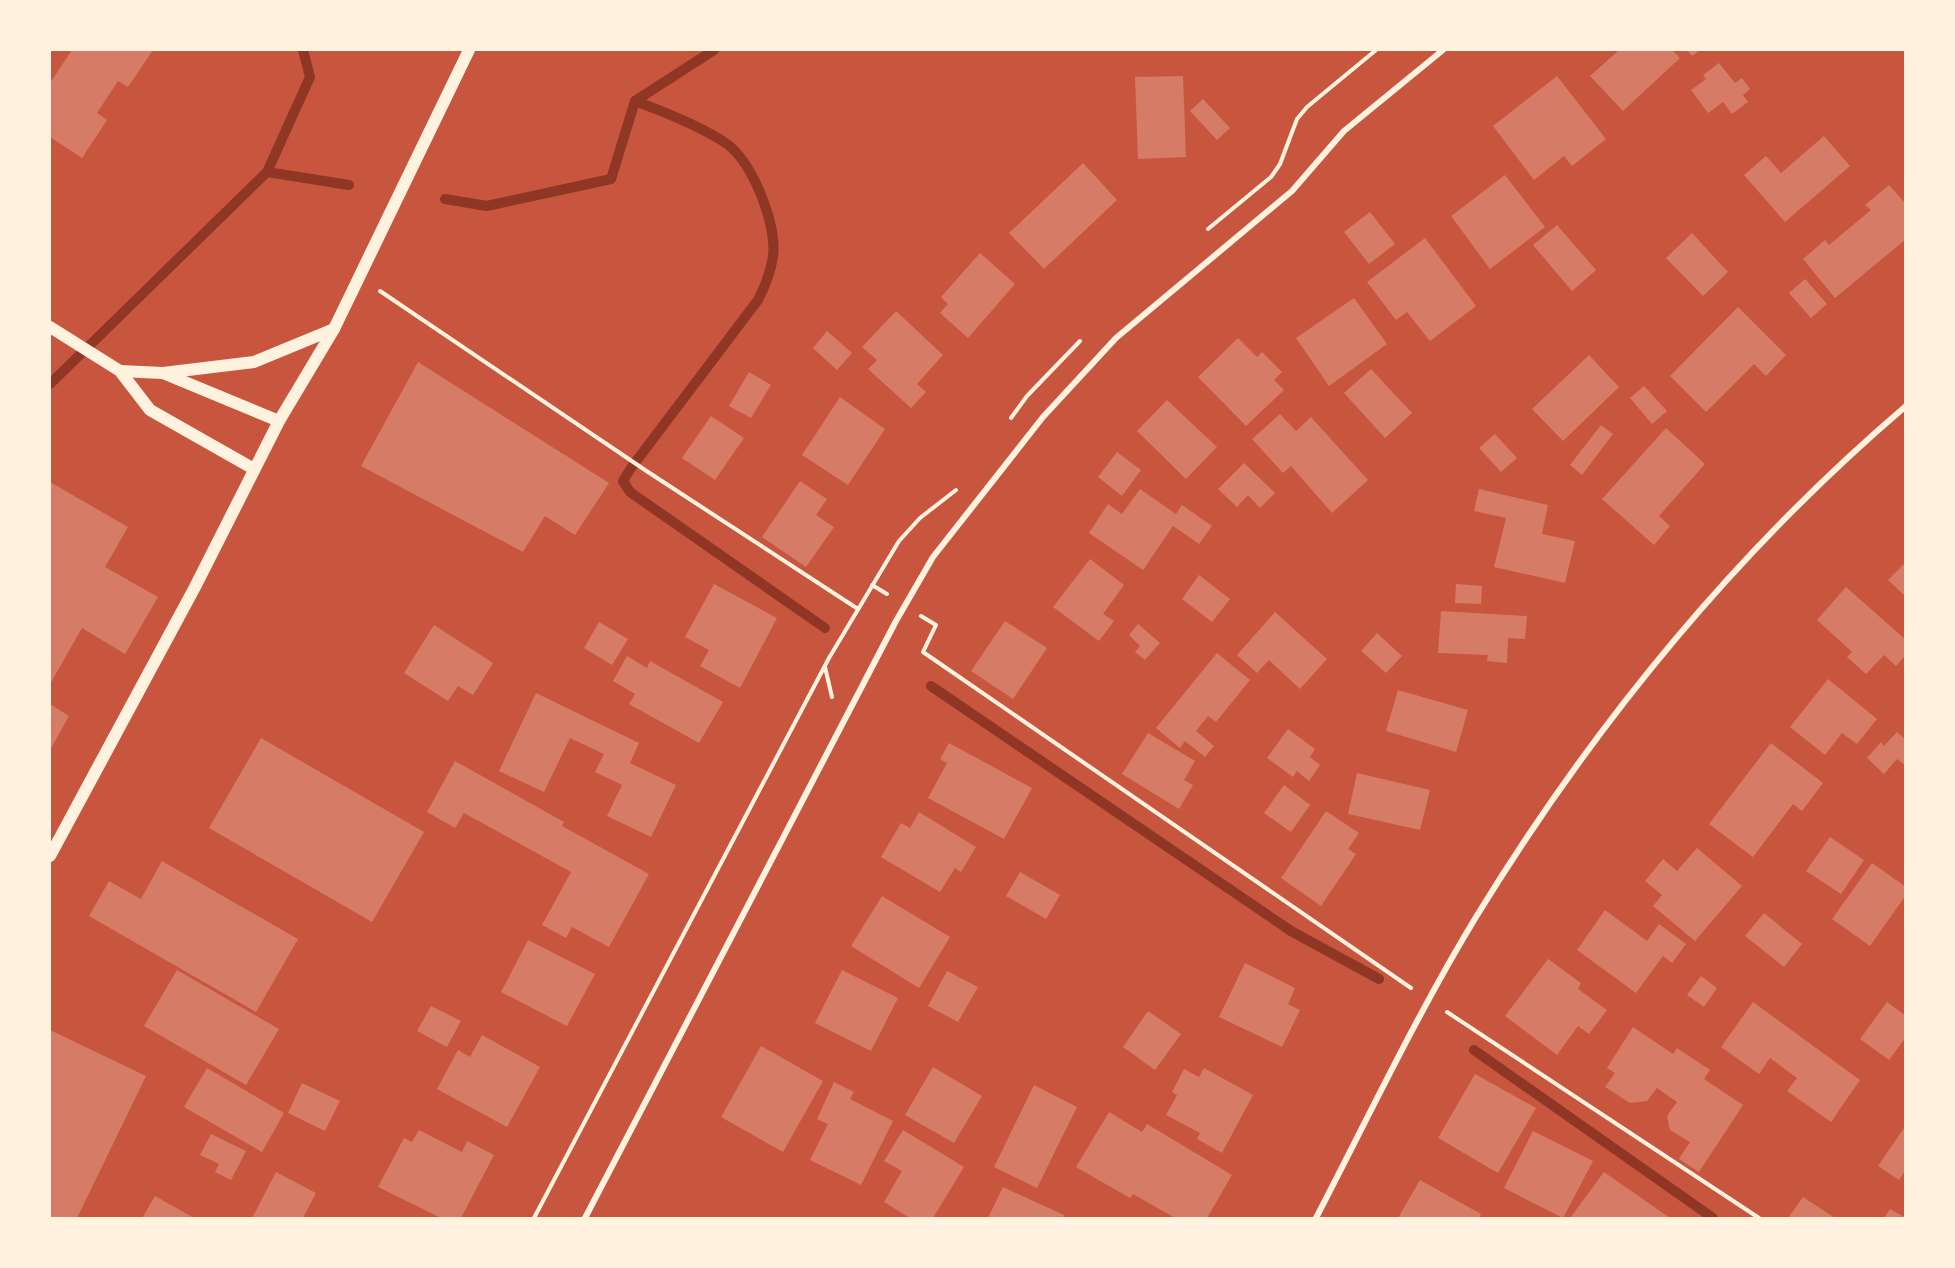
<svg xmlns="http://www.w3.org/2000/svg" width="1955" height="1268" font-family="'IBM Plex Sans',sans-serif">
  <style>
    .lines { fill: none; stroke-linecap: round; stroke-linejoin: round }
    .stream { stroke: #8f3625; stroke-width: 10 }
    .building { fill: #d67c66 }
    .path { stroke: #fff3e0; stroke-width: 4 }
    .minor { stroke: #fff3e0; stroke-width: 6 }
    .secondary { stroke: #fff3e0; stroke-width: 12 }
  </style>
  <rect width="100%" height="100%" fill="#c8553d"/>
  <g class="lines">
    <g class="stream">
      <path d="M635 101C662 111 704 128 727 144 753 163 777 225 773 256 771 272 765 286 758 300L631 468 623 481 630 492 825 628"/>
      <path d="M267 172 349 185"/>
      <path d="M445 199 487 206 611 179 635 101 714 50"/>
      <path d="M50 384 267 172 310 77 303 50"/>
      <path d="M931 686 1291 931 1379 979"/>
      <path d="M1474 1050 1713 1218"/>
    </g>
  </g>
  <g class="building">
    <path d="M72 50H153L128 87 118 81 97 113 107 120 82 158 50 137V83Z"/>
    <path d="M1619 50H1672L1680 58 1623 111 1590 76Z"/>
    <path d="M1687 50H1700L1692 56Z"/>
    <path d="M1719 63 1735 83 1742 78 1750 89 1743 95 1748 102 1732 114 1723 102 1708 113 1691 90 1706 79 1703 75Z"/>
    <path d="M1183 76 1186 157 1138 159 1135 77Z"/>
    <path d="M1557 76 1606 139 1572 166 1564 156 1534 180 1493 126Z"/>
    <path d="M1203 99 1230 128 1217 140 1190 111Z"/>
    <path d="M1824 136 1850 166 1785 222 1744 175 1766 156 1781 173Z"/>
    <path d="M1083 163 1117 200 1044 269 1009 233Z"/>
    <path d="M1505 175 1545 227 1490 269 1451 216Z"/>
    <path d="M1889 185 1906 204V239L1835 298 1803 259 1825 240 1829 245 1871 210 1865 205Z"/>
    <path d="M1370 212 1395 244 1369 264 1344 232Z"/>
    <path d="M1557 225 1596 270 1572 291 1533 245Z"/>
    <path d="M1692 233 1728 272 1703 296 1666 258Z"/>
    <path d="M1425 238 1476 306 1430 341 1407 312 1396 320 1367 282Z"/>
    <path d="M980 253 1015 284 968 338 940 313 948 304 941 297Z"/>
    <path d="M1805 279 1827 304 1811 318 1789 293Z"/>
    <path d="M1354 298 1387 344 1329 386 1296 338Z"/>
    <path d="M1738 307 1786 355 1766 376 1754 364 1706 412 1670 376Z"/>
    <path d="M896 311 943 355 917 384 926 392 911 408 868 369 877 360 862 347Z"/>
    <path d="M827 331 852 353 837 370 813 348Z"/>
    <path d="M1238 338 1257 357 1262 352 1282 372 1274 380 1284 390 1246 426 1198 377Z"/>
    <path d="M1589 355 1619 387 1563 441 1532 409Z"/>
    <path d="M418 362 609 483 575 535 545 516 523 552 361 466Z"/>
    <path d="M1371 369 1412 413 1385 438 1344 393Z"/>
    <path d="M749 372 771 385 751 418 729 406Z"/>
    <path d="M1644 386 1667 411 1652 424 1630 398Z"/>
    <path d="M840 397 885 429 848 485 802 455Z"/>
    <path d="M1167 400 1217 447 1186 479 1137 431Z"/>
    <path d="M1280 414 1296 431 1311 417 1368 480 1332 513 1291 466 1283 473 1252 439Z"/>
    <path d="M711 416 744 438 715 480 682 458Z"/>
    <path d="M1601 425 1613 434 1582 475 1570 465Z"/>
    <path d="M1666 428 1705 464 1659 516 1670 526 1654 545 1602 499Z"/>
    <path d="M1495 434 1517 458 1501 472 1479 448Z"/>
    <path d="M1117 452 1141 470 1122 496 1098 477Z"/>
    <path d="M1244 463 1275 493 1260 508 1248 495 1237 507 1218 489Z"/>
    <path d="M800 481 827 499 816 515 834 527 806 567 762 537Z"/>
    <path d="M50 482 128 527 105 567 158 597 125 654 82 628 50 684Z"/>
    <path d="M1140 489 1176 514 1182 505 1212 526 1199 544 1173 526 1143 570 1089 533 1108 504 1122 514Z"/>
    <path d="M1479 489 1548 505 1542 534 1575 541 1565 583 1494 567 1506 518 1474 511Z"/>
    <path d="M1090 559 1124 585 1103 614 1114 621 1099 641 1053 607Z"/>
    <path d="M1906 562V597L1888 580Z"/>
    <path d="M1199 575 1230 599 1212 622 1182 599Z"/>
    <path d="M714 584 777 618 740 688 700 666 709 650 685 637Z"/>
    <path d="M1456 584 1482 586 1481 604 1455 603Z"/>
    <path d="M1846 587 1906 640V655L1896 666 1884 655 1866 674 1847 657 1852 652 1817 620Z"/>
    <path d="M1441 611 1527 616 1525 639 1508 638 1507 663 1487 661 1488 655 1438 653Z"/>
    <path d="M1275 612 1327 659 1300 689 1269 660 1257 673 1237 655Z"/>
    <path d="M1005 621 1047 648 1013 699 971 671Z"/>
    <path d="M599 622 628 639 612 665 584 648Z"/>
    <path d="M1138 624 1160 643 1145 660 1135 652 1140 646 1129 635Z"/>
    <path d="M434 625 493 663 473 695 458 686 448 701 404 673Z"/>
    <path d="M1377 633 1402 656 1386 673 1361 651Z"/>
    <path d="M1217 653 1250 680 1216 722 1208 716 1196 731 1214 746 1205 757 1185 741 1180 748 1156 728Z"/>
    <path d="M627 656 647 668 650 661 723 702 699 743 629 704 635 694 613 681Z"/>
    <path d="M1828 679 1877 719 1857 744 1842 733 1825 755 1790 727Z"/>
    <path d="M1398 690 1468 710 1456 752 1386 731Z"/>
    <path d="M536 693 639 743 630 763 676 785 651 837 607 816 622 785 595 772 604 754 570 738 544 792 499 771Z"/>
    <path d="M50 704 69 716 50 750Z"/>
    <path d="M1288 729 1315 749 1310 757 1320 765 1309 781 1297 771 1293 777 1267 758Z"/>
    <path d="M1897 732 1906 740V766L1897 759 1884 774 1867 758 1881 742 1884 746Z"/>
    <path d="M1148 733 1195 761 1184 780 1193 785 1179 809 1122 774Z"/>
    <path d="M261 738 424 832 372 922 209 828Z"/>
    <path d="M949 743 1032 788 1004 839 928 798 947 763 940 759Z"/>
    <path d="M1771 743 1823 783 1802 811 1793 804 1753 857 1709 824Z"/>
    <path d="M455 761 564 822 562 826 649 874 609 947 572 927 566 938 542 925 571 872 464 813 455 828 427 812Z"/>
    <path d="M1357 773 1430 790 1420 830 1348 814Z"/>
    <path d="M1284 785 1310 805 1291 832 1264 813Z"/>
    <path d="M1326 811 1359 833 1348 849 1356 854 1321 906 1281 878Z"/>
    <path d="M919 812 976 847 961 872 955 868 940 892 881 857 901 823 910 828Z"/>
    <path d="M1830 837 1864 860 1841 894 1806 871Z"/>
    <path d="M1697 848 1742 886 1695 941 1653 906 1662 895 1645 881 1663 859 1677 871Z"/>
    <path d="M162 861 298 939 256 1012 89 916 109 881 141 899Z"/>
    <path d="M1872 863 1906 887V895L1870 946 1832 919Z"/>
    <path d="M1020 872 1060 895 1046 919 1006 896Z"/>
    <path d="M882 896 950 937 919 988 851 946Z"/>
    <path d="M1605 910 1647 941 1659 924 1686 944 1672 963 1663 956 1636 993 1577 950Z"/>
    <path d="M1764 913 1802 944 1784 967 1745 936Z"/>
    <path d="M528 940 595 974 567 1026 501 992Z"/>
    <path d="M1548 959 1581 983 1578 989 1607 1010 1589 1034 1578 1026 1557 1055 1505 1016Z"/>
    <path d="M1245 963 1295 988 1288 1004 1300 1010 1282 1047 1219 1017Z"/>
    <path d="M177 970 279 1029 246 1085 144 1026Z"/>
    <path d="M842 970 898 998 871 1051 815 1023Z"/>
    <path d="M947 971 978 987 958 1022 928 1006Z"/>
    <path d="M1701 976 1717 988 1704 1007 1687 995Z"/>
    <path d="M1753 1002 1860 1080 1831 1122 1787 1091 1797 1078 1770 1058 1759 1074 1721 1047Z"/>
    <path d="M1887 1002 1906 1016V1037L1889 1060 1860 1039Z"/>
    <path d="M431 1006 461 1021 447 1047 417 1031Z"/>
    <path d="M1148 1011 1181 1034 1155 1070 1123 1047Z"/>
    <path d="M1633 1027 1673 1054 1677 1048 1710 1070 1704 1079 1743 1105 1699 1172 1679 1159 1690 1142 1670 1130 1667 1116 1677 1102 1657 1088 1647 1101 1630 1103 1605 1087 1615 1073 1607 1068Z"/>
    <path d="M50 1030 146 1076 77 1218H50Z"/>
    <path d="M482 1035 540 1067 507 1127 437 1089 458 1050 470 1057Z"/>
    <path d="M761 1046 823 1081 783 1152 721 1117Z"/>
    <path d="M933 1067 982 1096 954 1143 905 1115Z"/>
    <path d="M207 1068 284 1113 262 1152 184 1107Z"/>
    <path d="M1204 1068 1253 1095 1222 1153 1197 1139 1200 1133 1166 1115 1177 1095 1172 1092 1184 1069 1199 1077Z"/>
    <path d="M1475 1074 1536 1108 1498 1173 1438 1138Z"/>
    <path d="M834 1082 854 1092 850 1099 893 1121 861 1185 810 1160 828 1124 817 1119Z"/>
    <path d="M302 1083 340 1101 325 1131 288 1113Z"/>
    <path d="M1034 1085 1077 1107 1037 1188 994 1167Z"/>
    <path d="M1109 1112 1142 1132 1147 1124 1232 1175 1207 1218H1175L1133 1194 1130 1198 1076 1167Z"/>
    <path d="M1906 1125V1170L1899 1180 1878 1166Z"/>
    <path d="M419 1130 462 1152 467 1141 494 1155 461 1218H441L378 1187 404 1138 412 1142Z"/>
    <path d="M903 1130 964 1167 933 1218H910L884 1202 902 1171 884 1161Z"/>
    <path d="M1533 1131 1593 1161 1563 1218 1504 1188Z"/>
    <path d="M211 1134 246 1151 231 1180 215 1172 219 1164 200 1155Z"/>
    <path d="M276 1172 316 1193 303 1218H252Z"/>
    <path d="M1604 1172 1670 1218H1570Z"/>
    <path d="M1420 1180 1481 1214 1479 1218H1398Z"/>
    <path d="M1003 1187 1064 1215 1063 1218H988Z"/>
    <path d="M155 1196 194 1218H142Z"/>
    <path d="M1803 1197 1835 1218H1788Z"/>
    <path d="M1890 1209 1906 1218H1884Z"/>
  </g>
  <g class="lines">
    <g class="path">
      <path d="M1208 229 1271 177 1280 164 1297 119 1307 107 1376 50"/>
      <path d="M380 291 648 472 858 609"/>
      <path d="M1011 418 1027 396 1080 341"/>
      <path d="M872 585 887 594"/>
      <path d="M921 616 936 625 923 652 1411 988"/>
      <path d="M825 667 832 697"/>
      <path d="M1447 1012 1759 1218"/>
      <path d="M534 1218 829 658 899 541 920 518 956 490"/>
    </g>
    <g class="minor">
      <path d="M585 1218 896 621 933 557 1043 417 1116 338 1292 191 1344 131 1443 50"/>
      <path d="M1316 1218C1368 1118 1417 1014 1476 917 1593 726 1735 552 1906 406"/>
    </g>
    <g class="secondary">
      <path d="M50 327 120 371 150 410 254 469"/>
      <path d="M120 371 163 373 279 421"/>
      <path d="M163 373 254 362 334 329"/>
      <path d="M50 856 195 587 279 421 334 329 469 50"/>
    </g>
  </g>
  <rect width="1955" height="1268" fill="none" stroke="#fff3e0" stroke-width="102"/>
</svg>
